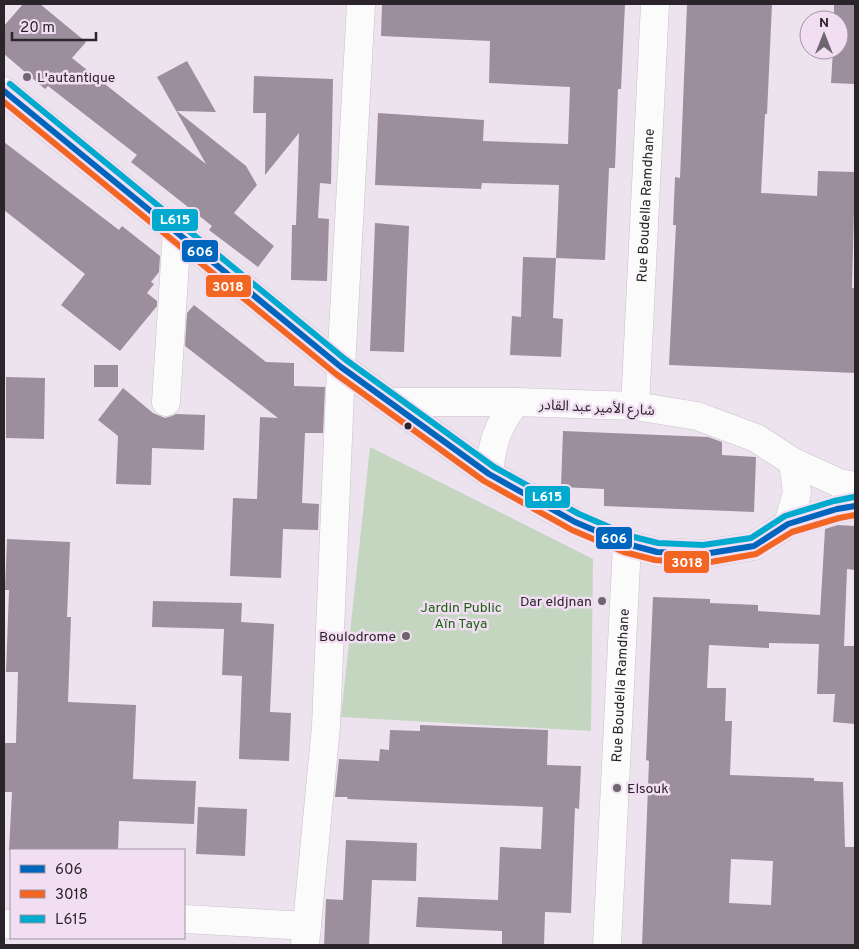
<svg xmlns="http://www.w3.org/2000/svg" width="859" height="949" font-family="Overpass,'Noto Sans Arabic',sans-serif">
  <style>
    .green { fill: #c4d6c0 }
    .building { fill: #9c8e9d; fill-rule: evenodd }
    .lines { fill: none; stroke-linecap: round; stroke-linejoin: round }
    .minor-casing { stroke: #c9c1ca; stroke-width: 29 }
    .primary-casing { stroke: #c9c1ca; stroke-width: 29 }
    .minor { stroke: #fcfbfc; stroke-width: 28 }
    .primary { stroke: #fcfbfc; stroke-width: 28 }
    .bus-1-casing { stroke: #f1def3; stroke-width: 10 }
    .bus-2-casing { stroke: #f1def3; stroke-width: 10 }
    .bus-3-casing { stroke: #f1def3; stroke-width: 10 }
    .bus-1 { stroke: #0065bd; stroke-width: 6 }
    .bus-2 { stroke: #f26522; stroke-width: 6 }
    .bus-3 { stroke: #00a9ce; stroke-width: 6 }
    .poi-dot { fill: #6f676f; stroke: #f1def3; stroke-width: 2 }
    .bus-dot { fill: #2b242b; stroke: #f1def3; stroke-width: 2 }
    .labels { text-anchor: middle; stroke-width: 5; stroke-linejoin: round; paint-order: stroke }
    .poi-label { font-size: 14px; fill: #2b242b; stroke: #f1def3; text-anchor: start }
    .street-label { font-size: 14px; fill: #2b242b; stroke: #f1def3 }
    .park-label { font-size: 14px; fill: #1f6011; stroke: #f1def3 }
    .line-badge { stroke: #f1def3; stroke-width: 2 }
    .badge-label { font-size: 14px; text-anchor: middle; font-weight: bold; fill: #fff }
  </style>
  <rect width="100%" height="100%" fill="#ede3ee"/>
  <path class="green" d="M370 447 593 559 591 731 341 717Z"/>
  <g class="building">
    <path d="M23 4H40L86 42 72 58 206 164 157 77 187 61 216 112 177 111 246 166 257 185 234 213 274 246 258 267 209 230 212 226 131 162 137 155 48 86 45 89 4 54V26Z"/>
    <path d="M382 4H625L621 89H618L615 168H609L605 260 556 258 559 185 482 183 481 189 375 185 378 113 484 120 483 141 568 144 570 87 489 83 490 41 381 36Z"/>
    <path d="M687 4H772L767 114H765L761 193 817 196 818 171 855 172 852 288H855V373L669 365 676 225H673L675 177 680 178Z"/>
    <path d="M834 4H855V84L831 83 833 50H839V20H834Z"/>
    <path d="M254 76 333 79 331 184 320 183 318 218 329 219 327 281 291 280 292 225H296L299 133 265 175 266 113H253Z"/>
    <path d="M4 142 119 230 122 226 160 256 159 272 151 282 154 284 147 293 157 301V306L120 351 61 305 85 274 4 210Z"/>
    <path d="M375 223 409 226 404 352 370 351Z"/>
    <path d="M523 257 556 258 553 318 563 319 561 357 510 355 512 316 521 317Z"/>
    <path d="M194 305 266 362 294 363V386L325 387 323 433H305L302 503 319 504 318 530 283 529 281 578 230 576 233 498 257 499 260 417 278 418 185 346 187 313Z"/>
    <rect x="94" y="365" width="24" height="22"/>
    <path d="M6 377 45 378 44 439 6 438Z"/>
    <path d="M123 388 153 413 165 418 172 416 176 414 205 415 204 450 152 448 151 485 116 484 118 436 98 420Z"/>
    <path d="M563 431 708 437 722 442V455L756 457 754 512 604 506V489L561 487Z"/>
    <path d="M838 525 855 526V570L847 569 844 646H855V724L833 722 835 694H817L819 644 769 643V648L709 645 707 688H726L725 721H732L730 775 814 778V781L843 782 845 847H855V945H642L649 761 646 760 653 597 710 599V603L758 605V611L820 615 825 529ZM731 859 773 861 771 905 729 903Z"/>
    <path d="M7 539 70 542 67 617H71L68 702 136 705 133 779 196 781 194 824 119 821 118 850H9L12 792H4V743H16L18 672H6L9 590H5Z"/>
    <path d="M153 601 242 603 241 622 274 624 270 712 291 713 289 761 239 759 242 676 222 675 224 629 152 627Z"/>
    <path d="M420 725 548 730 547 765 581 766 579 809 575 808 571 913 545 912 544 945H502V931L416 927 418 897 498 900 500 847 541 849 543 807 347 799 348 797H335L339 759 379 761 380 749 389 750 390 730 420 731Z"/>
    <path d="M198 807 247 809 245 856 196 854Z"/>
    <path d="M346 840 417 843 416 881 372 880 369 945H324L326 899 343 900Z"/>
  </g>
  <g class="lines">
    <defs>
      <g id="minor">
        <path d="M166 402 177 231"/>
        <path id="s1" d="M635 406 655 4"/>
        <path d="M184 919 307 926"/>
        <path d="M4 924H11"/>
        <path d="M305 945 326 726 341 367 361 4"/>
        <path id="s2" d="M607 945 627 544"/>
      </g>
      <g id="primary">
        <path d="M4 91 341 367 489 474 575 522 627 544 657 552 704 554 754 546 788 524 837 509 855 506"/>
        <path d="M390 402H516L635 406 697 416 756 438 793 462 839 483 855 486"/>
        <path d="M489 474C492 443 497 426 516 402"/>
        <path d="M788 524 797 493 793 462"/>
      </g>
    </defs>
    <use href="#minor" class="minor-casing"/>
    <use href="#primary" class="primary-casing"/>
    <use href="#minor" class="minor"/>
    <use href="#primary" class="primary"/>
    <defs>
      <path id="bus-1" d="M4 91 341 367 489 474 575 522 627 544 657 552 704 554 754 546 788 524 837 509 855 506"/>
      <path id="bus-2" d="M4 102 336 374 484 481 572 530 624 552 655 560 705 563 756 554 792 532 839 518 855 515"/>
      <path id="bus-3" d="M10 84 346 360 494 467 579 514 630 536 658 543 703 545 751 538 785 516 834 501 854 497"/>
    </defs>
    <use href="#bus-1" class="bus-1-casing"/>
    <use href="#bus-2" class="bus-2-casing"/>
    <use href="#bus-3" class="bus-3-casing"/>
    <use href="#bus-1" class="bus-1"/>
    <use href="#bus-2" class="bus-2"/>
    <use href="#bus-3" class="bus-3"/>
  </g>
  <g class="poi-dot">
    <circle cx="27" cy="77" r="5"/>
    <circle cx="602" cy="601" r="5"/>
    <circle cx="406" cy="636" r="5"/>
    <circle cx="617" cy="788" r="5"/>
  </g>
  <circle class="bus-dot" cx="408" cy="426" r="4.5"/>
  <g class="labels">
    <g class="poi-label">
      <text x="37" y="82">L'autantique</text>
      <text x="592" y="606" text-anchor="end">Dar eldjnan</text>
      <text x="396" y="641" text-anchor="end">Boulodrome</text>
      <text x="627" y="793">Elsouk</text>
    </g>
    <g class="street-label">
      <text dy="5" stroke="none"><textPath href="#s1" startOffset="201">Rue Boudella Ramdhane</textPath></text>
      <text transform="translate(597 407) rotate(3)" y="5">شارع الأمير عبد القادر</text>
      <text dy="5" stroke="none"><textPath href="#s2" startOffset="260">Rue Boudella Ramdhane</textPath></text>
    </g>
    <g class="park-label">
      <text x="461" y="612">Jardin Public<tspan x="461" dy="16">Aïn Taya</tspan></text>
    </g>
  </g>
  <g class="line-badge">
    <rect x="151" y="208" width="48" height="24" rx="5" fill="#00a9ce"/>
    <rect x="181" y="239" width="38" height="24" rx="5" fill="#0065bd"/>
    <rect x="205" y="274" width="47" height="24" rx="5" fill="#f26522"/>
    <rect x="524" y="485" width="47" height="24" rx="5" fill="#00a9ce"/>
    <rect x="595" y="526" width="38" height="24" rx="5" fill="#0065bd"/>
    <rect x="663" y="550" width="47" height="24" rx="5" fill="#f26522"/>
  </g>
  <g class="badge-label">
    <text x="175" y="224">L615</text>
    <text x="200" y="256">606</text>
    <text x="228" y="291">3018</text>
    <text x="547" y="501">L615</text>
    <text x="614" y="543">606</text>
    <text x="687" y="567">3018</text>
  </g>
  <rect width="859" height="949" fill="none" stroke="#2b242b" stroke-width="10"/>
  <rect x="10" y="849" width="175" height="90" fill="#f1def3" stroke="#a294a3"/>
  <rect x="20" y="865" width="25" height="8" fill="#0065bd" stroke="#a294a3"/>
  <text x="55" y="874" font-size="15" fill="#2b242b">606</text>
  <rect x="20" y="890" width="25" height="8" fill="#f26522" stroke="#a294a3"/>
  <text x="55" y="899" font-size="15" fill="#2b242b">3018</text>
  <rect x="20" y="915" width="25" height="8" fill="#00a9ce" stroke="#a294a3"/>
  <text x="55" y="924" font-size="15" fill="#2b242b">L615</text>
  <g transform="translate(824 35)"><circle r="24" fill="#f1def3" stroke="#a294a3"/>
  <path d="M0-4L9 19L0 12L-9 19Z" fill="#6f676f"/>
  <text y="-8" font-size="14" font-weight="bold" text-anchor="middle" fill="#2b242b">N</text>
  </g>
  <path d="M12 32v8h84v-8" fill="none" stroke="#2b242b" stroke-width="2.5"/>
  <text x="20" y="32" font-size="15" fill="#2b242b" stroke="#f1def3" stroke-width="4" paint-order="stroke">20 m</text>
</svg>
